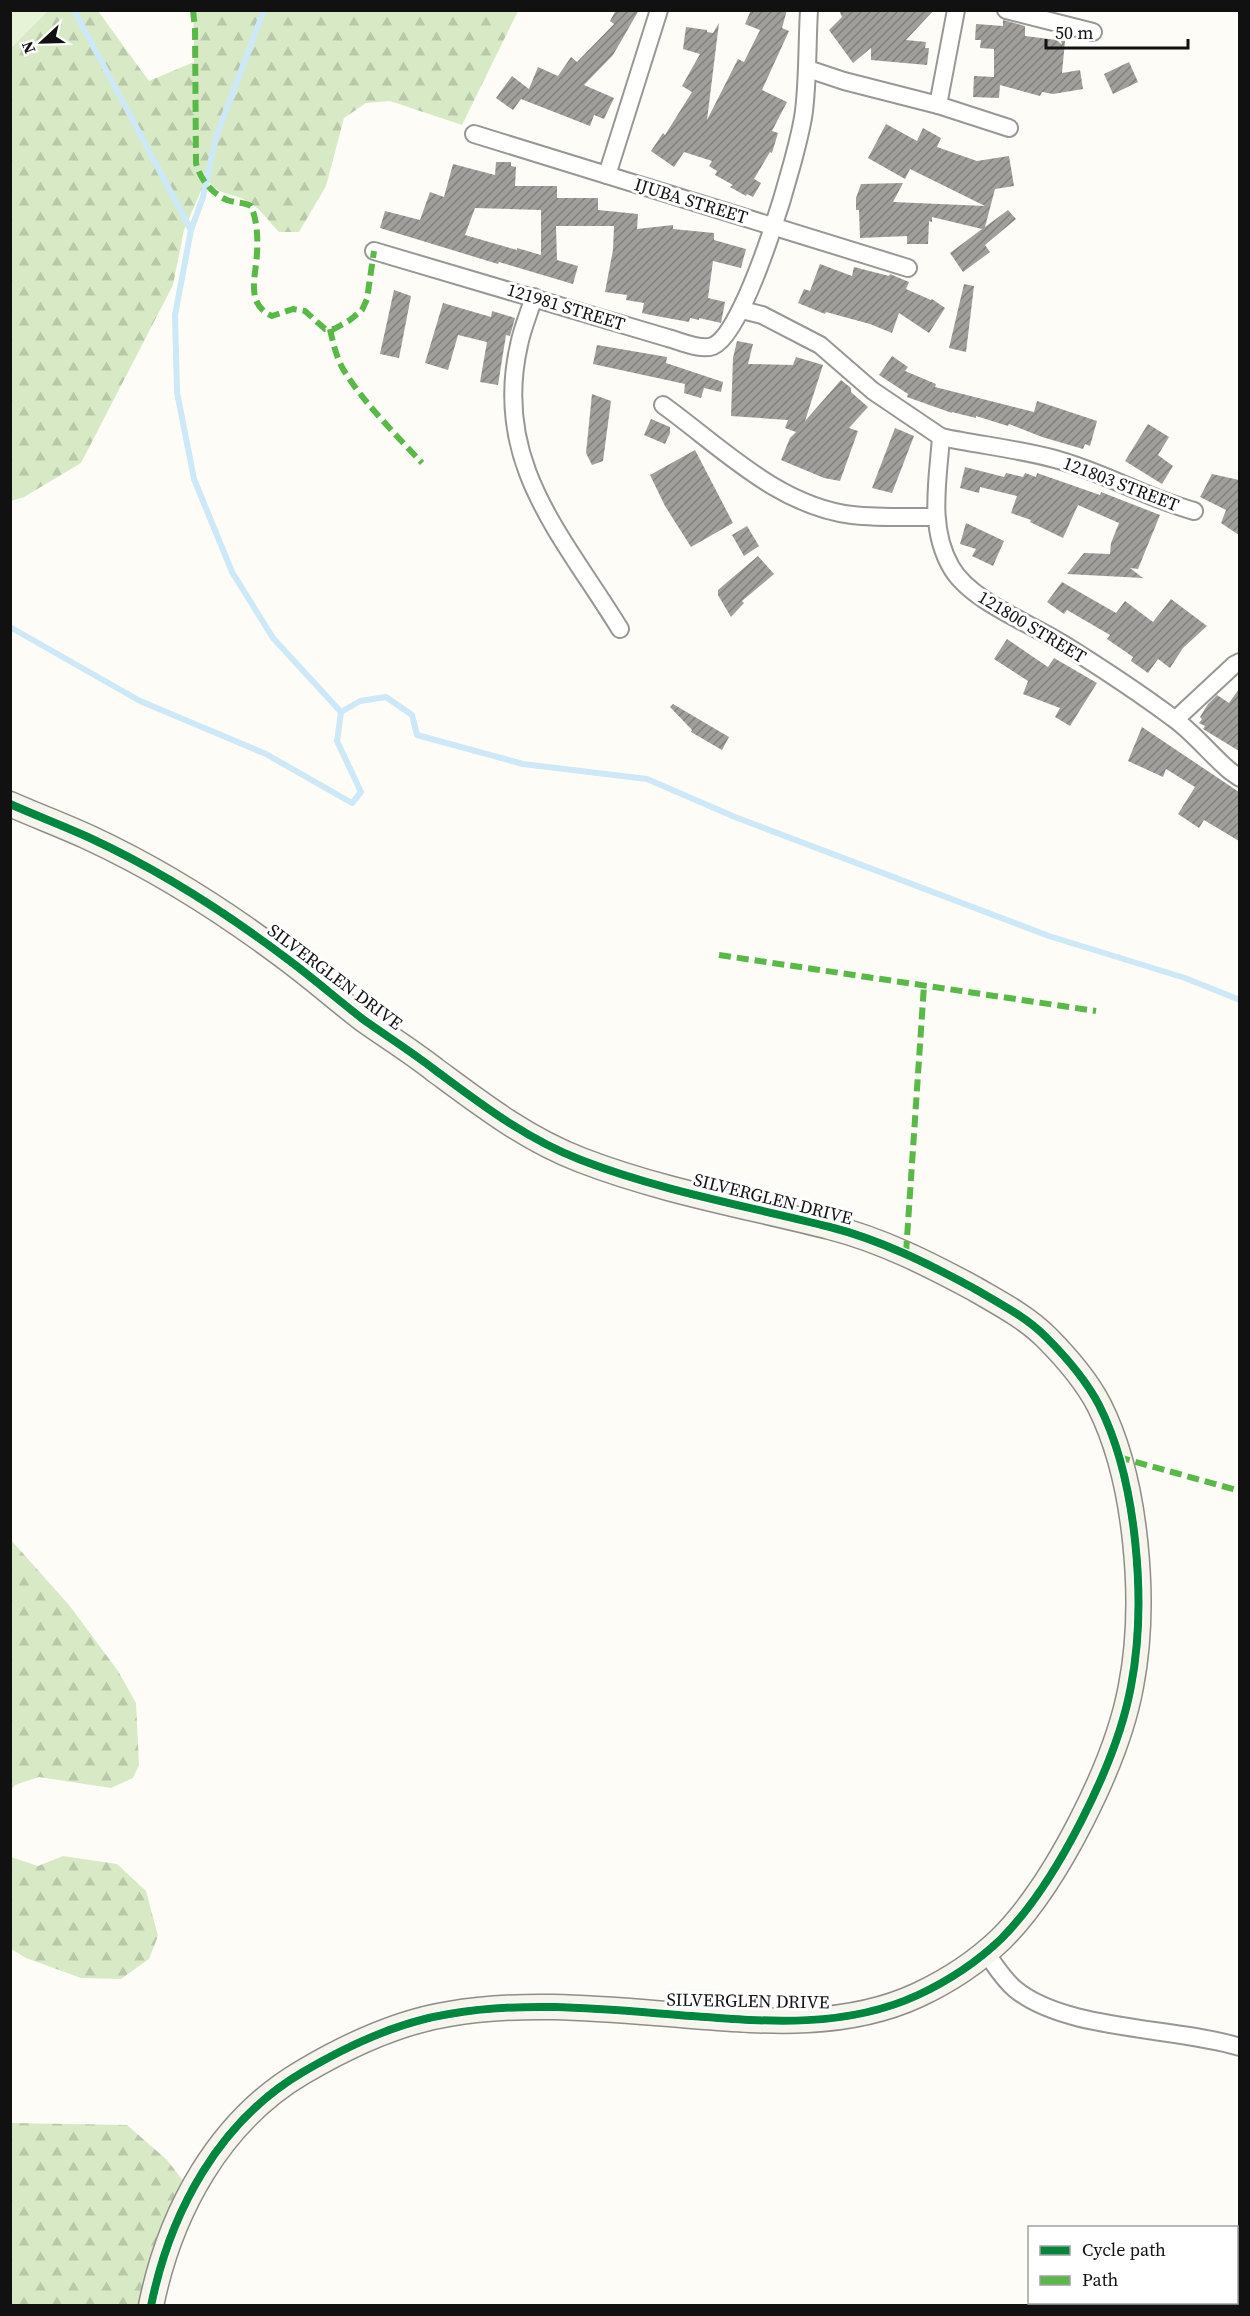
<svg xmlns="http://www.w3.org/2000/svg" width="1250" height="2316" font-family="'Source Serif 4',serif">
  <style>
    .grass { fill: #e7f3d7 }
    .forest { fill: url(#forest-firs) }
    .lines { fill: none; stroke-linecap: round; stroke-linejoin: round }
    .stream { stroke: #cde8f7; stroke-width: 6 }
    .building { fill: url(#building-hatch); fill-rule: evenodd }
    .street-casing { stroke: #979795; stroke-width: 20 }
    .secondary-casing { stroke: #8e8d8b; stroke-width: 27 }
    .street { stroke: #fffffe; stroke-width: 16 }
    .secondary { stroke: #f6f4eb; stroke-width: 24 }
    .quiet { stroke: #58b947; stroke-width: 6; stroke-dasharray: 12 6; stroke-linecap: butt }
    .cycleway-casing { stroke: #fff; stroke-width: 11 }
    .cycleway { stroke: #00873e; stroke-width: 8 }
    .labels { text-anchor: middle; stroke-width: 6; stroke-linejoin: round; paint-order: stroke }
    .street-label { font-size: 18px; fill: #111; stroke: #fff }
  </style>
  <defs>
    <pattern id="forest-firs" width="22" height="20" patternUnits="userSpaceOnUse" patternTransform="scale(1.5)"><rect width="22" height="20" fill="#d8eac5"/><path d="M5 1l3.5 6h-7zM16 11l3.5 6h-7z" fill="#b8c8a8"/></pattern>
    <pattern id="building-hatch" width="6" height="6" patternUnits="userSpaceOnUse" patternTransform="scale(1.5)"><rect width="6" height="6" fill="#a19f9c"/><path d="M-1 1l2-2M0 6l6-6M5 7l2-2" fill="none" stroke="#82807e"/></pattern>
  </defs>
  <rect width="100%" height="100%" fill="#fdfcf7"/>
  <path class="grass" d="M11 11H49L11 48Z"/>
  <g class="forest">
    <path d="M49 10 98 11 149 81 194 62V28L192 11H518L462 125 390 101 366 103 344 118 326 186 299 232H279C270 223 262 211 252 204 235 192 221 198 206 179L184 230 173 285 81 463 24 497 11 501V48Z"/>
    <path d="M11 1540 69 1605 118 1671 136 1703 139 1765 133 1778 111 1788 39 1777 15 1785 11 1790Z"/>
    <path d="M63 1856 117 1864 146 1891 158 1936 149 1959 121 1979 81 1978 26 1958 11 1949V1857L38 1866Z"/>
    <path d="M11 2123 127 2125 167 2160 191 2191 149 2305 11 2306Z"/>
  </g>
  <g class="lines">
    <g class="stream">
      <path d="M74 10 191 230"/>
      <path d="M264 10 216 137 203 197 191 230 175 315 177 392 194 479 232 572 273 638 341 712"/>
      <path d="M10 627 140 701 266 754 352 803 361 792 337 741 341 712 360 701 386 697 412 715 417 735 523 764 647 779 735 817 1049 936 1185 978 1240 1000"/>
      <path d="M1236 2297 1240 2296"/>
      <path d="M1208 2306 1216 2302"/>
    </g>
  </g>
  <g class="building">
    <path d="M616 10H639L613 55 584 85 614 98 604 119 594 115 590 126 521 99 513 110 496 98 512 76 529 89 538 67 558 76 571 57 577 62 614 24 610 21Z"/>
    <path d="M751 10H787L782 28 789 31 762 90 787 102 772 131 778 133 772 153 770 152 754 179 761 183 753 197 747 194 746 196 730 187 733 185 715 175 717 171 709 166 712 161 684 152 674 167 651 151 663 133 665 135 692 92 682 86 700 54 683 49 686 27 707 30V32L713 33 719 23 707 120 738 59 744 62 760 30 745 24Z"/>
    <path d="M839 10H934L906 40 926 42 925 48H929L927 65 871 60V48L853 63 829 30 842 17Z"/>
    <path d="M1003 20 1025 26V36L1065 41 1062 73 1080 70 1083 89 1053 94 1042 92 1040 96 1000 85 999 98 973 97 974 76 994 77V49L980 48 981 40H975L976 24 1003 26Z"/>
    <path d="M1129 62 1138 82 1113 94 1104 74Z"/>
    <path d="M886 124 917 141 923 128 941 138 937 147 977 161 1009 156 1014 186 995 189 985 227 1008 210 1016 219 985 245 990 252 963 272 950 253 982 229 932 217V222L929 221 928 244H907V236L860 238 859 210H856V198L861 184 903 183 893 202 985 206 910 169 905 179 868 158Z"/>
    <path d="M496 162H511V166L516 167 515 186H557V198H598V210L638 214 637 229 673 225V229L714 233V240L746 249 741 268 713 261 708 298 725 302 721 323 699 318V320L690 318 689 322 651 315 642 313 644 303 626 300 627 295 605 292 613 250 614 226H556L557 260 578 266 573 284 499 262 498 264 380 228 385 211 420 220 430 192 444 197 453 164 495 175ZM475 208 541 210V255L517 248V250L465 235Z"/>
    <path d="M820 264 852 276 854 267 889 276 890 274 909 282 906 289 931 300 932 299 945 308 929 333 899 313 892 333 870 324 826 312 825 314 798 303 804 289 810 291Z"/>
    <path d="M964 284 974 286 966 352 949 348Z"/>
    <path d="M394 290 411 296 399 358 380 354Z"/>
    <path d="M443 303 491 317 492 311 515 318 510 336 506 335 498 385 480 382 487 342 458 335 448 370 425 363Z"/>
    <path d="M737 341 753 344 748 364 793 365 796 357 823 365 805 421 841 380 851 388V392L868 407 849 428 858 431 840 481 824 478 781 460 790 438 796 432 785 428 788 420 731 416 733 358Z"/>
    <path d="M597 345 667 357 666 363 723 382 721 392 704 388 701 398 684 393 685 384 593 364Z"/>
    <path d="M892 356 908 367 905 371 936 384 935 387 1034 412 1037 401 1097 421 1090 446 1085 444 1083 449 1042 437 1009 424 1008 426 976 416V418L952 412V413L907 397 908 394 879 375Z"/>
    <path d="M592 394 611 401 603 461 592 465 586 453Z"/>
    <path d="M651 419 670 427V433L665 444 644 435Z"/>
    <path d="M1148 424 1169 437 1158 455 1173 466 1162 484 1125 461Z"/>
    <path d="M895 428 914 436 892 493 872 488Z"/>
    <path d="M695 450 733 523 691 547 665 506 650 475Z"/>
    <path d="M965 467 1004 477 1006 473 1023 477 1025 473 1036 477 1037 473 1100 495 1101 492 1160 515 1138 569 1130 568 1143 578 1067 574 1084 553 1110 554 1111 543 1119 523 1078 505 1063 538 1030 522 1031 520 1011 513 1017 496 980 487 979 493 960 488Z"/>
    <path d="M1212 474 1239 480V535L1221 523 1226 510 1200 497Z"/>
    <path d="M966 523 1004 541 993 566 972 556 976 549 960 544Z"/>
    <path d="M747 526 759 546 744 556 732 535Z"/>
    <path d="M758 556 774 574 742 601 744 603 731 617 718 595V590Z"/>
    <path d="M1062 582 1116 613 1125 601 1153 622 1171 599 1207 626 1183 648 1170 668 1158 659 1148 673 1131 661 1133 657 1107 639 1110 635 1067 610 1064 614 1047 602Z"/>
    <path d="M1007 639 1048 667 1054 658 1097 683 1070 726 1055 717 1060 708 1023 694 1028 681 994 659Z"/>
    <path d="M1239 689V751L1203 729 1205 726 1199 723 1202 719 1200 717 1208 704 1217 695 1229 703Z"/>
    <path d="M673 704 729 737 722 750 691 732 692 730 670 707Z"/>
    <path d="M1142 727 1239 792V841L1204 820 1199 828 1178 814 1195 787 1166 769 1163 777 1128 761Z"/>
  </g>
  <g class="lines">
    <defs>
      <g id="street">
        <path d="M1006 10 1093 32"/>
        <path d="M808 69 844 81 938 105 956 10"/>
        <path d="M938 105 1009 128"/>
        <path d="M474 134 908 268"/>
        <path d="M607 175 659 10"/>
        <path d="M374 251 668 338C680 341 701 351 713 346 747 332 799 151 804 111 808 78 807 44 809 10"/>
        <path d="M534 297C529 313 522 329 519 345 492 463 563 536 620 629"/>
        <path d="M742 310 762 315 820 345 873 391 941 437C938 481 928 527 951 567 970 601 1030 623 1063 644 1100 667 1138 692 1173 718 1193 732 1211 755 1230 771L1240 778"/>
        <path d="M663 405C721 447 778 506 852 515 879 518 908 517 935 517"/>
        <path d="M941 437C979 445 1018 449 1055 459 1103 472 1147 498 1194 511"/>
        <path d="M1176 719 1234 665 1240 662"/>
        <path d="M986 1953C995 1965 1003 1979 1015 1989 1065 2031 1176 2027 1240 2047"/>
      </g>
      <path id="secondary" d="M10 804C37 816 64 826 90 838 159 870 225 912 286 958 313 978 338 1000 364 1020 388 1037 412 1052 435 1070 481 1104 526 1139 581 1160 661 1191 747 1206 830 1227 881 1240 929 1264 975 1289 999 1303 1026 1317 1046 1337 1066 1357 1086 1380 1099 1405 1137 1480 1147 1603 1131 1686 1117 1763 1056 1884 1001 1939 977 1962 948 1981 918 1995 847 2028 769 2022 692 2016 612 2010 529 2000 449 2014 398 2022 347 2046 303 2072 219 2121 170 2212 151 2306"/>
    </defs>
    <use href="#street" class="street-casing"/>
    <use href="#secondary" class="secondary-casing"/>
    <use href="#street" class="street"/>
    <use href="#secondary" class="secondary"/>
    <g class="quiet">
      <path d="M193 10 195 29 196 163C200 179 211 193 227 200 235 203 244 202 251 206 257 220 258 238 257 253 256 277 245 304 272 316L293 309 305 311 325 329H334L350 320 362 310 367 299 374 251"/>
      <path d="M330 329C333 343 336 356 343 369 362 401 397 436 422 463"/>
      <path d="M719 955 1096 1011"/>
      <path d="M906 1253 924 985"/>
      <path d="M1118 1457 1240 1491"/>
    </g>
    <defs>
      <path id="cycleway" d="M10 804C37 816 64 826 90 838 159 870 225 912 286 958 313 978 338 1000 364 1020 388 1037 412 1052 435 1070 481 1104 526 1139 581 1160 661 1191 747 1206 830 1227 881 1240 929 1264 975 1289 999 1303 1026 1317 1046 1337 1066 1357 1086 1380 1099 1405 1137 1480 1147 1603 1131 1686 1117 1763 1056 1884 1001 1939 977 1962 948 1981 918 1995 847 2028 769 2022 692 2016 612 2010 529 2000 449 2014 398 2022 347 2046 303 2072 219 2121 170 2212 151 2306"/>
    </defs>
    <use href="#cycleway" class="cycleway-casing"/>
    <use href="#cycleway" class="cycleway"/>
  </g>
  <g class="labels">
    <g class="street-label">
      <text transform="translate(691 201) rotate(17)" y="6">IJUBA STREET</text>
      <text transform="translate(566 307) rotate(17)" y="6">121981 STREET</text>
      <text transform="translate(1121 484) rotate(21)" y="6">121803 STREET</text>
      <text transform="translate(1032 627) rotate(31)" y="6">121800 STREET</text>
      <text transform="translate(335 977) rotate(37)" y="6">SILVERGLEN DRIVE</text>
      <text transform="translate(773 1199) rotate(14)" y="6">SILVERGLEN DRIVE</text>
      <text transform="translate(748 2001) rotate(1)" y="6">SILVERGLEN DRIVE</text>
    </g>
  </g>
  <rect width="1250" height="2316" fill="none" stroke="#111111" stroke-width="24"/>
  <rect x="1028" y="2226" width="210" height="78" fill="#ffffff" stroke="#a0a0a0" stroke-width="1.5"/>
  <rect x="1040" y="2246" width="30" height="9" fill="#00873e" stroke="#a0a0a0" stroke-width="1.5"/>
  <text x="1082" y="2256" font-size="18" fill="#111111">Cycle path</text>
  <rect x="1040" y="2276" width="30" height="9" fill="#58b947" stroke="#a0a0a0" stroke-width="1.5"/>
  <text x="1082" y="2286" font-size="18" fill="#111111">Path</text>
  <g transform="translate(42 42) rotate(248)" stroke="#ffffff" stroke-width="4.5" paint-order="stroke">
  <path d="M0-4.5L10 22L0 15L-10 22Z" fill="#111111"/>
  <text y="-9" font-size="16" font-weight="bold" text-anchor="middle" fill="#111111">N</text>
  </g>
  <path d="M1046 39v9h142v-9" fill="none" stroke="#111111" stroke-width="3"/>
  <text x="1055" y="39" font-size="18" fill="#111111" stroke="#ffffff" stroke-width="4.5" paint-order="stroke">50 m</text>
</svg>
